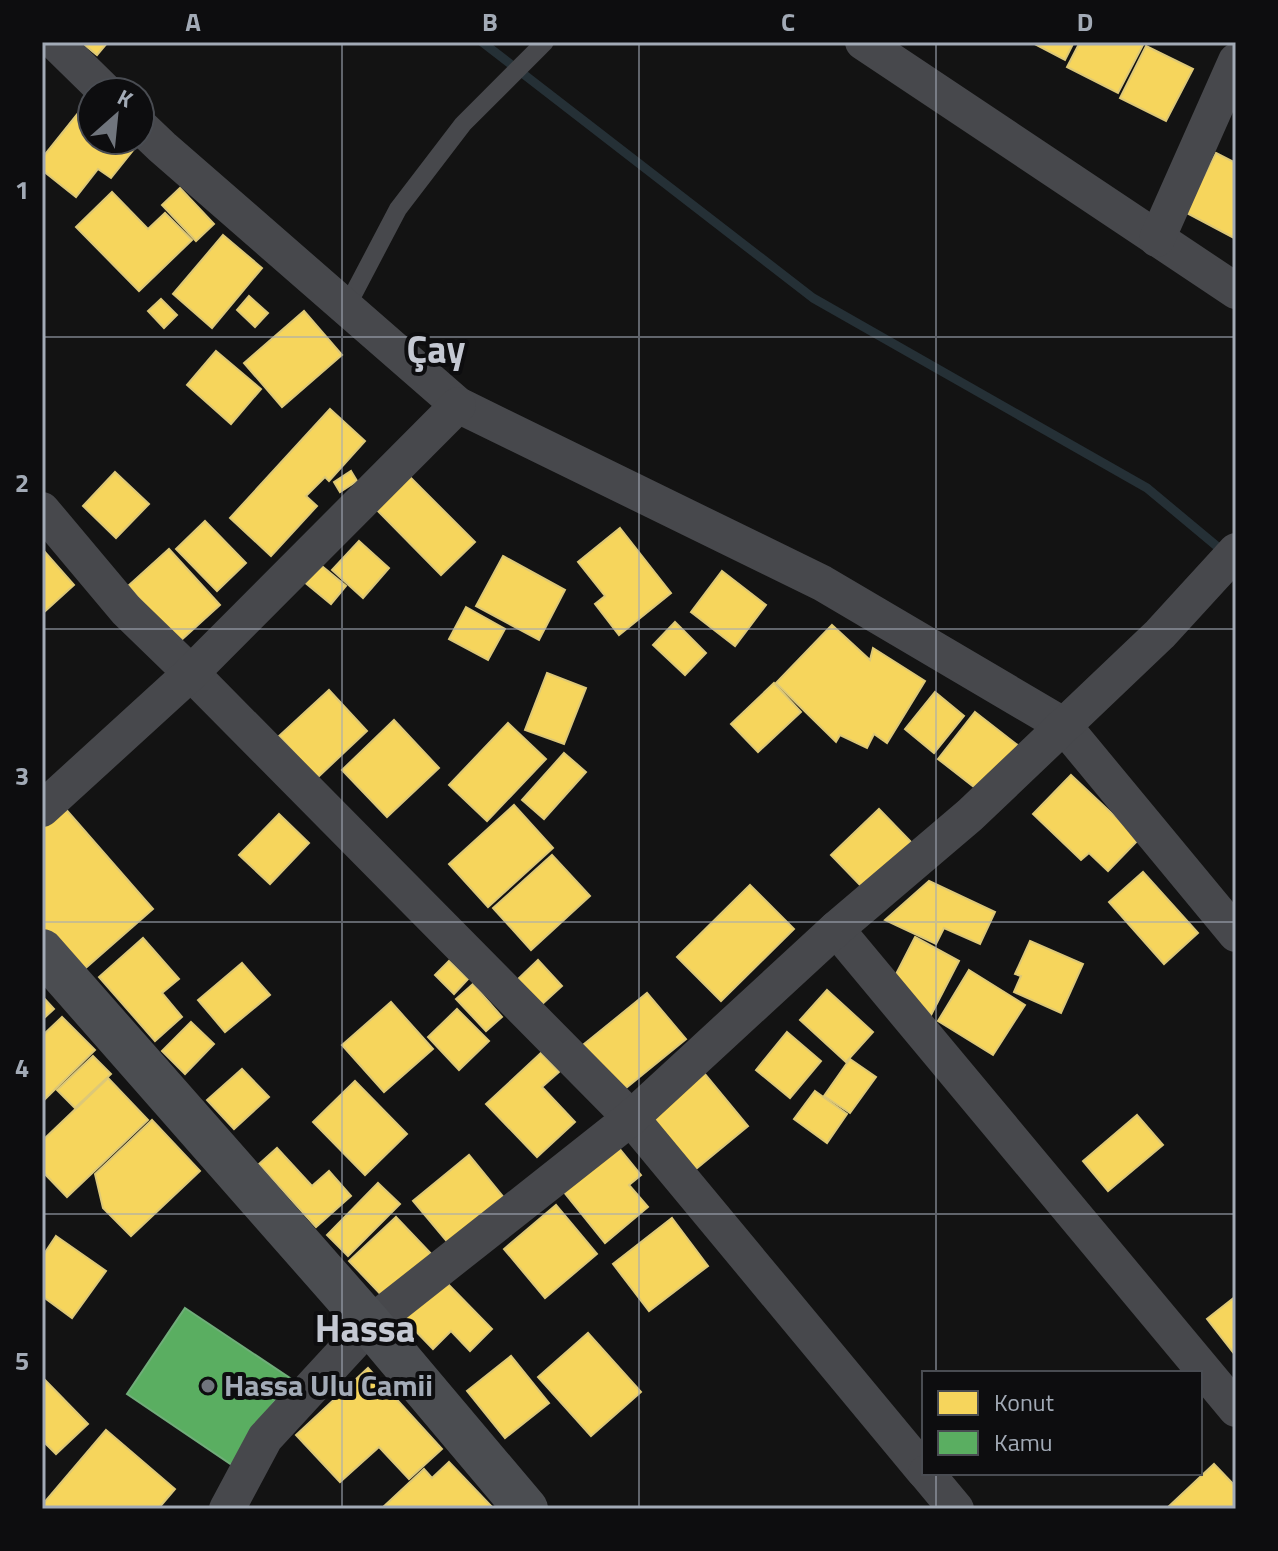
<svg xmlns="http://www.w3.org/2000/svg" width="1278" height="1551" font-family="'Titillium Web',sans-serif">
  <style>
    .homes { fill: #f6d55c; stroke: #ddc877; stroke-width: 2 }
    .public { fill: #5aae61; stroke: #70ad7a; stroke-width: 2 }
    .lines { fill: none; stroke-linecap: round; stroke-linejoin: round }
    .stream { stroke: #253036; stroke-width: 9 }
    .lane { stroke: #47484c; stroke-width: 18 }
    .street { stroke: #47484c; stroke-width: 36 }
    .secondary { stroke: #4b4d51; stroke-width: 44 }
    .grid { fill: none; stroke: #a2aab6; stroke-width: 2; stroke-opacity: 0.55 }
    .poi-dot { fill: #70757d; stroke: #0d0d0f; stroke-width: 3 }
    .labels { text-anchor: middle; stroke-width: 8; stroke-linejoin: round; paint-order: stroke }
    .poi-label { font-size: 30px; font-weight: bold; fill: #a2aab6; stroke: #0d0d0f; text-anchor: start }
    .district-label { font-size: 38px; font-weight: bold; fill: #c4c8d2; stroke: #0d0d0f }
    .neatline { fill: none; stroke: #a2aab6; stroke-width: 3 }
    .grid-label { font-size: 26px; text-anchor: middle; font-weight: bold; fill: #a2aab6 }
  </style>
  <rect width="100%" height="100%" fill="#131313"/>
  <g class="homes">
    <path d="M81 42H108L97 55Z"/>
    <path d="M1031 42H1074L1065 60Z"/>
    <path d="M1080 42H1137L1143 45 1118 93 1067 67Z"/>
    <path d="M1146 46 1193 69 1166 121 1120 98Z"/>
    <path d="M83 107 92 114V140H125L135 148 111 178 98 169 76 197 42 170V158Z"/>
    <path d="M1216 153 1236 163V239L1185 212Z"/>
    <path d="M180 188 214 224 196 241 162 205Z"/>
    <path d="M112 192 148 229 165 213 192 240 139 291 76 227Z"/>
    <path d="M223 235 262 268 212 328 173 294Z"/>
    <path d="M249 296 268 313 255 327 237 310Z"/>
    <path d="M161 299 177 315 164 328 148 311Z"/>
    <path d="M304 311 342 355 282 407 244 363Z"/>
    <path d="M216 351 261 389 231 424 187 385Z"/>
    <path d="M330 409 365 441 329 481 325 477 306 496 317 506 271 556 230 518Z"/>
    <path d="M351 471 357 481 340 492 334 482Z"/>
    <path d="M404 471 475 542 441 575 371 504Z"/>
    <path d="M115 472 149 504 116 538 83 506Z"/>
    <path d="M205 521 246 563 217 591 176 549Z"/>
    <path d="M620 528 671 593 619 635 595 604 605 596 578 562Z"/>
    <path d="M359 541 389 568 363 598 332 570Z"/>
    <path d="M169 549 220 605 179 642 128 586Z"/>
    <path d="M44 551 74 585 42 614V553Z"/>
    <path d="M503 556 565 590 539 640 476 606Z"/>
    <path d="M317 562 346 586 331 604 302 580Z"/>
    <path d="M722 571 766 605 735 646 691 612Z"/>
    <path d="M466 607 505 629 488 660 449 639Z"/>
    <path d="M675 622 706 653 685 675 653 645Z"/>
    <path d="M832 625 870 660 873 648 925 681 887 743 874 734 867 748 840 735 836 742 776 683Z"/>
    <path d="M547 673 586 688 564 744 525 730Z"/>
    <path d="M774 683 801 712 758 752 731 724Z"/>
    <path d="M329 690 367 731 317 778 279 736Z"/>
    <path d="M935 692 964 716 934 753 905 729Z"/>
    <path d="M975 712 1020 747 983 794 938 759Z"/>
    <path d="M394 720 439 768 387 817 342 770Z"/>
    <path d="M508 723 546 759 487 821 449 785Z"/>
    <path d="M564 753 586 772 544 819 522 800Z"/>
    <path d="M1071 775 1139 839 1108 871 1089 853 1081 860 1033 814Z"/>
    <path d="M514 805 553 848 488 907 449 864Z"/>
    <path d="M63 806 153 909 81 972 42 928V825Z"/>
    <path d="M879 809 912 843 864 889 831 855Z"/>
    <path d="M279 814 309 843 270 884 239 855Z"/>
    <path d="M552 855 590 896 531 950 493 908Z"/>
    <path d="M1143 872 1198 933 1164 964 1109 902Z"/>
    <path d="M929 881 995 912 980 944 944 928 936 944 885 920Z"/>
    <path d="M750 885 794 929 721 1001 677 957Z"/>
    <path d="M915 937 959 961 931 1015 894 978Z"/>
    <path d="M143 938 179 979 162 993 182 1017 155 1041 99 977Z"/>
    <path d="M1030 941 1083 964 1061 1013 1014 992 1021 976 1015 974Z"/>
    <path d="M538 960 562 986 540 1006 517 980Z"/>
    <path d="M449 961 468 979 454 994 435 975Z"/>
    <path d="M242 963 270 995 225 1032 198 1000Z"/>
    <path d="M969 970 1025 1005 993 1055 938 1021Z"/>
    <path d="M473 984 502 1017 486 1031 456 999Z"/>
    <path d="M827 990 873 1032 846 1062 800 1020Z"/>
    <path d="M647 993 686 1039 621 1092 583 1045Z"/>
    <path d="M42 996 54 1009 42 1020Z"/>
    <path d="M391 1002 433 1049 384 1092 342 1045Z"/>
    <path d="M457 1009 489 1041 459 1070 428 1037Z"/>
    <path d="M62 1017 95 1050 42 1102V1036Z"/>
    <path d="M191 1022 214 1044 185 1074 162 1051Z"/>
    <path d="M787 1032 821 1061 790 1098 756 1070Z"/>
    <path d="M541 1053 559 1072 542 1087 575 1122 537 1157 486 1104Z"/>
    <path d="M93 1056 111 1074 75 1108 57 1090Z"/>
    <path d="M850 1059 876 1077 850 1113 824 1096Z"/>
    <path d="M242 1069 269 1097 234 1129 207 1100Z"/>
    <path d="M704 1073 748 1126 691 1173 648 1119Z"/>
    <path d="M108 1078 148 1120 67 1197 42 1171V1141Z"/>
    <path d="M355 1081 407 1134 365 1175 313 1122Z"/>
    <path d="M815 1091 847 1114 827 1143 794 1119Z"/>
    <path d="M1137 1115 1163 1145 1108 1191 1083 1161Z"/>
    <path d="M152 1120 200 1171 131 1236 103 1208 95 1174Z"/>
    <path d="M618 1147 641 1175 629 1185 648 1207 605 1243 563 1191Z"/>
    <path d="M277 1148 312 1186 329 1171 351 1196 316 1227 259 1164Z"/>
    <path d="M469 1155 510 1205 455 1251 413 1201Z"/>
    <path d="M378 1183 400 1204 348 1256 327 1235Z"/>
    <path d="M556 1205 597 1254 545 1298 504 1249Z"/>
    <path d="M396 1217 436 1259 389 1303 349 1261Z"/>
    <path d="M672 1218 708 1266 649 1311 613 1264Z"/>
    <path d="M56 1236 106 1271 72 1318 42 1296V1257Z"/>
    <path d="M444 1280 492 1329 470 1351 451 1331 433 1349 404 1319Z"/>
    <path d="M1236 1296V1356L1207 1319Z"/>
    <path d="M588 1333 641 1392 591 1436 538 1377Z"/>
    <path d="M511 1356 549 1403 505 1438 467 1391Z"/>
    <path d="M368 1368 442 1449 409 1479 379 1447 340 1482 296 1435Z"/>
    <path d="M44 1379 88 1424 56 1454 42 1440V1381Z"/>
    <path d="M106 1430 175 1489 158 1509H47L42 1505Z"/>
    <path d="M449 1462 494 1509H381L424 1469 432 1478Z"/>
    <path d="M1214 1464 1236 1487V1509H1166Z"/>
  </g>
  <path class="public" d="M185 1308 290 1378 232 1465 127 1394Z"/>
  <g class="lines">
    <path class="stream" d="M482 42 813 298 1147 488 1225 553"/>
    <path class="lane" d="M346 308 398 209 463 124 545 42"/>
    <g class="street">
      <path d="M55 42 106 92"/>
      <path d="M863 42 1236 291"/>
      <path d="M140 126 162 147 458 405 822 583 1063 725 1236 934"/>
      <path d="M1157 239 1236 61"/>
      <path d="M42 510 126 610 191 673 631 1118 924 1471"/>
      <path d="M42 809 191 673 458 405"/>
      <path d="M836 929 1236 1409"/>
      <path d="M926 1473 956 1509"/>
      <path d="M227 1509 265 1438 370 1324 631 1118 836 929 970 815 1160 634 1236 551"/>
    </g>
    <path class="secondary" d="M42 951 370 1324 526 1509"/>
  </g>
  <path class="grid" d="M342 42V1509M639 42V1509M936 42V1373M42 337H1236M42 629H1236M42 922H1236M42 1214H1236M936 1473V1509"/>
  <circle class="poi-dot" cx="208" cy="1386" r="8"/>
  <g class="labels">
    <g class="poi-label">
      <text x="224" y="1396">Hassa Ulu Camii</text>
    </g>
    <g class="district-label">
      <text x="436" y="363">Çay</text>
      <text x="365" y="1342">Hassa</text>
    </g>
  </g>
  <rect width="1278" height="1551" fill="none" stroke="#0d0d0f" stroke-width="88"/>
  <rect x="922" y="1371" width="280" height="104" fill="#0d0d0f" stroke="#494c52" stroke-width="2"/>
  <rect x="938" y="1391" width="40" height="24" fill="#f6d55c" stroke="#494c52" stroke-width="2"/>
  <text x="994" y="1411" font-size="24" fill="#a2aab6">Konut</text>
  <rect x="938" y="1431" width="40" height="24" fill="#5aae61" stroke="#494c52" stroke-width="2"/>
  <text x="994" y="1451" font-size="24" fill="#a2aab6">Kamu</text>
  <g transform="translate(116 116) rotate(27)"><circle r="38" fill="#0d0d0f" stroke="#494c52" stroke-width="2"/>
  <path d="M0-6L14 30L0 20L-14 30Z" fill="#70757d"/>
  <text y="-12" font-size="22" font-weight="bold" text-anchor="middle" fill="#a2aab6">K</text>
  </g>
  <rect x="44" y="44" width="1190" height="1463" class="neatline"/>
  <g class="grid-label">
    <text x="193" y="31">A</text>
    <text x="490" y="31">B</text>
    <text x="788" y="31">C</text>
    <text x="1085" y="31">D</text>
    <text x="22" y="199">1</text>
    <text x="22" y="492">2</text>
    <text x="22" y="785">3</text>
    <text x="22" y="1077">4</text>
    <text x="22" y="1370">5</text>
  </g>
</svg>
